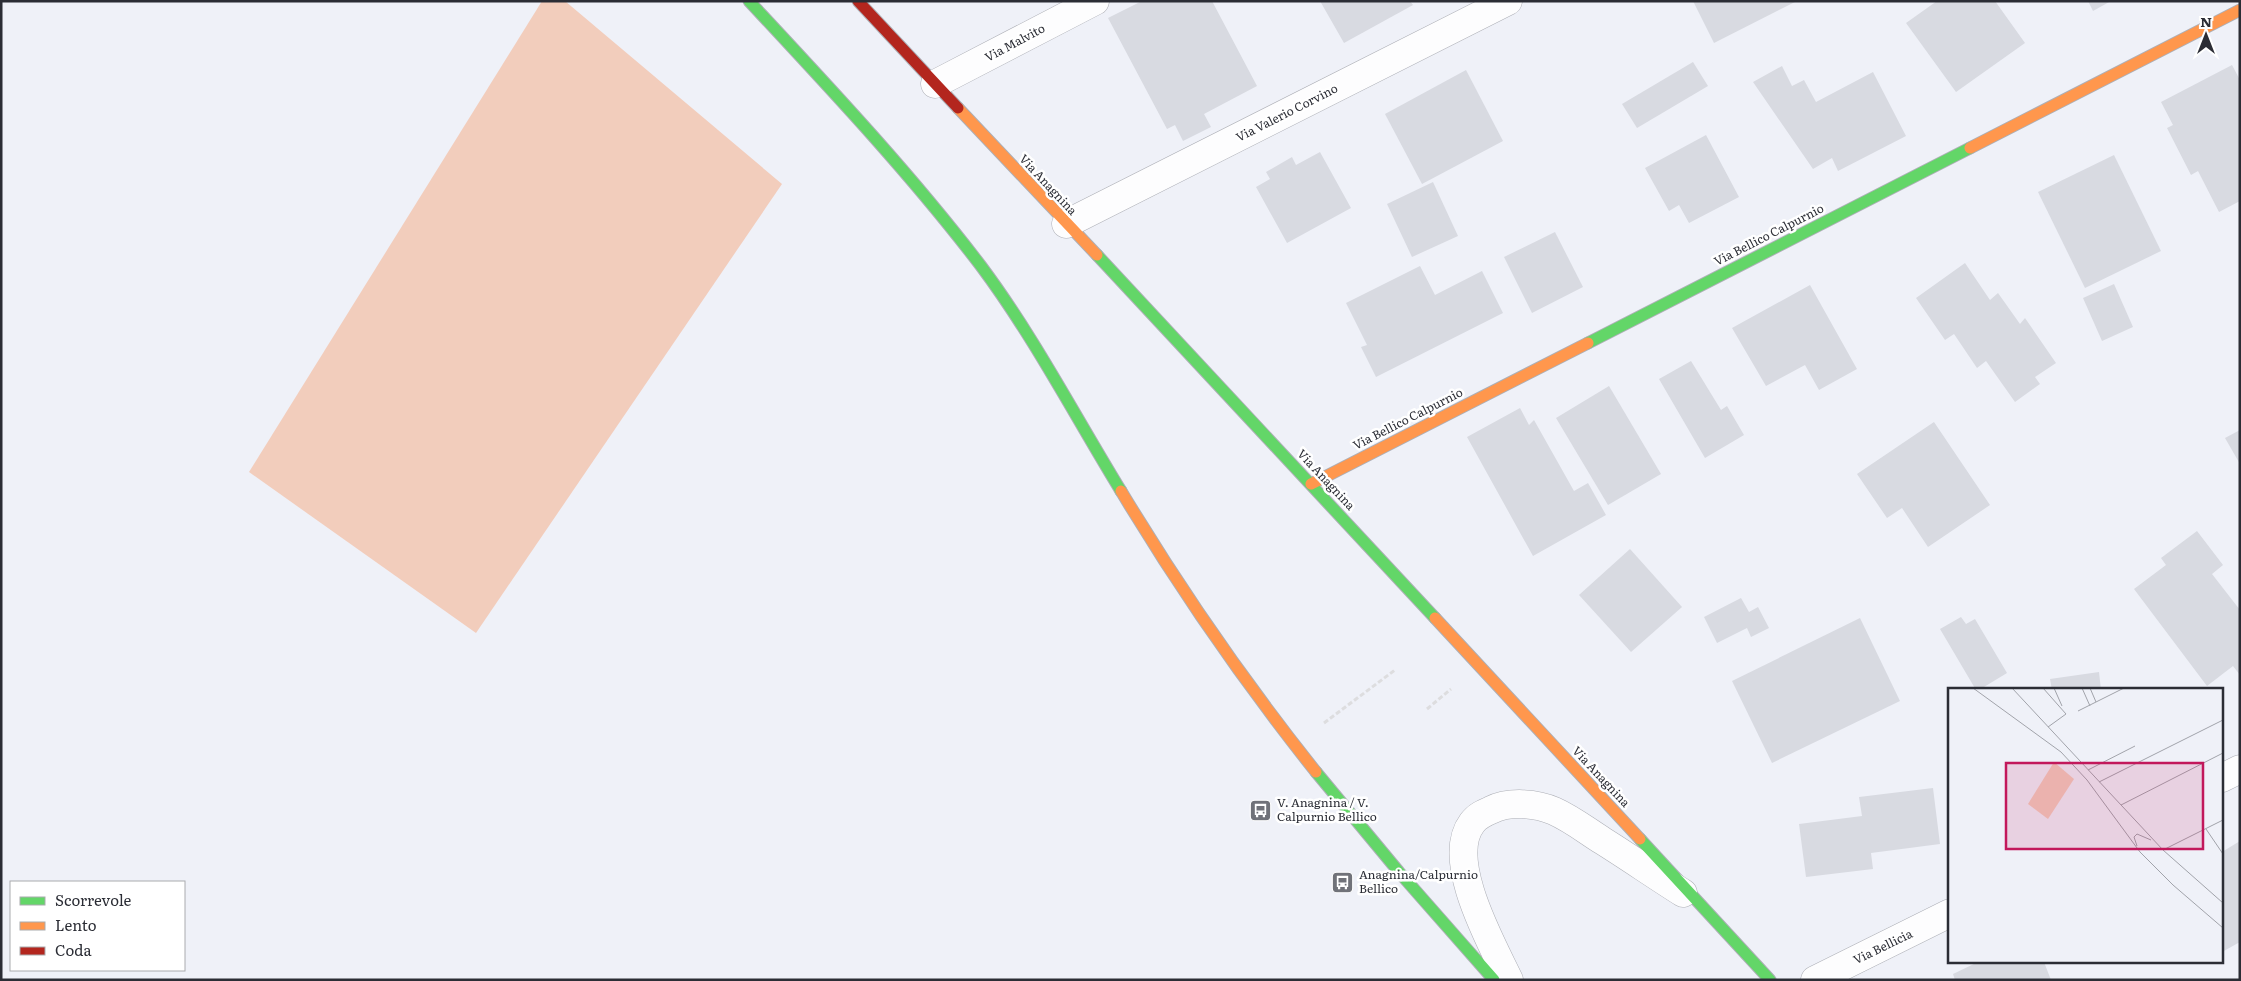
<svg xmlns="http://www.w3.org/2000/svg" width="2241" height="981" font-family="Literata,serif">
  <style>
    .green { fill: #f2cdbc }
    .building { fill: #d8dae1 }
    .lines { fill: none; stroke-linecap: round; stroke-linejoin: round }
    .street-casing { stroke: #adafb6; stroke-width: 29 }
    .fast-casing { stroke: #adafb6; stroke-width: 13 }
    .slow-casing { stroke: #adafb6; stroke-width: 13 }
    .jam-casing { stroke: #adafb6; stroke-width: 13 }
    .path { stroke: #dddddf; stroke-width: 3; stroke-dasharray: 5 2.5; stroke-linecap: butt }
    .street { stroke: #fdfdfe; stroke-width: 28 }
    .fast { stroke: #63d668; stroke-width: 11 }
    .slow { stroke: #ff974d; stroke-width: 11 }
    .jam { stroke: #b3261e; stroke-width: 11 }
    .labels { text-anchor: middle; stroke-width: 5; stroke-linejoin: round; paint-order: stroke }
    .street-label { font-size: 12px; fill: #2b2d35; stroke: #fff }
    .poi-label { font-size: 12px; fill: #2b2d35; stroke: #fff; text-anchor: start }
    .inset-road { fill: none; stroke: #a1a3aa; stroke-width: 1 }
    .view { fill: #c2185b; fill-opacity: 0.15; stroke: #c2185b; stroke-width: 2.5 }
    .inset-edge { fill: none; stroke: #2b2d35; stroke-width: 2.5 }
  </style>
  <rect width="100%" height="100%" fill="#eff1f8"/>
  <path class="green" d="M542 1H565L782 184 476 633 249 472Z"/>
  <g class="building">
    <path d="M1142 1H1212L1257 86 1204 114 1211 127 1183 141 1175 125 1167 129 1108 18Z"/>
    <path d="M1320 1H1410L1413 5 1344 43Z"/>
    <path d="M1693 1H1797L1714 43Z"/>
    <path d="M1937 1H1995L2025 43 1956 92 1906 23Z"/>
    <path d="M2088 1H2111L2093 11Z"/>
    <path d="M1693 62 1708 86 1637 128 1622 104Z"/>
    <path d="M2232 65 2240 80V201L2219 212 2198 171 2191 175 2167 128 2173 125 2161 102Z"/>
    <path d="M1782 66 1792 86 1804 80 1816 102 1873 72 1906 136 1838 171 1832 158 1813 169 1753 82Z"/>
    <path d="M1466 70 1503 141 1422 184 1385 114Z"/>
    <path d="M1706 135 1739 197 1689 223 1679 205 1669 211 1645 168Z"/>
    <path d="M1320 152 1351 208 1287 243 1256 187 1270 179 1266 172 1292 157 1296 165Z"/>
    <path d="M2114 155 2161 251 2085 288 2038 192Z"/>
    <path d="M1433 182 1458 236 1412 257 1387 204Z"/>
    <path d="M1555 232 1583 287 1532 313 1504 257Z"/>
    <path d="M1965 263 1990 300 1998 293 2020 324 2025 318 2056 363 2035 377 2040 384 2015 402 1986 361 1977 368 1954 334 1945 340 1916 298Z"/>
    <path d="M1420 266 1435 295 1482 271 1503 313 1376 377 1361 347 1367 345 1346 303Z"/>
    <path d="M2114 284 2133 327 2102 341 2083 298Z"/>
    <path d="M1810 285 1857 369 1819 390 1805 365 1766 386 1732 328Z"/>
    <path d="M1691 361 1721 410 1727 406 1744 435 1705 458 1659 379Z"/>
    <path d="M1609 386 1661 474 1608 505 1556 418Z"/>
    <path d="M1520 408 1529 425 1534 420 1574 491 1588 483 1606 515 1533 556 1467 437Z"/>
    <path d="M1934 422 1990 505 1928 547 1902 508 1887 518 1857 474Z"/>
    <path d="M2240 430V464L2225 438Z"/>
    <path d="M2197 531 2223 565 2212 574 2240 610V675L2233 666 2207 686 2134 589 2166 565 2161 558Z"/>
    <path d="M1630 549 1682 607 1631 652 1579 595Z"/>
    <path d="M1741 598 1749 612 1758 607 1769 628 1751 637 1747 628 1717 643 1704 617Z"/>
    <path d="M1961 617 1966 624 1975 619 2007 673 1979 690H1976L1940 629Z"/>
    <path d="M1860 618 1900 701 1772 763 1732 681Z"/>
    <path d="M2099 672 2101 690H2052L2050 679Z"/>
    <path d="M1933 788 1940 844 1871 853 1873 869 1806 877 1799 824 1862 816 1859 797Z"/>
    <path d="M2240 841V942L2222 952V852Z"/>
    <path d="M1978 962H2044L2051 980H1955L1953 974Z"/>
  </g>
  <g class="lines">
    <defs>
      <g id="street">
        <path d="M935 84 1095 1"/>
        <path d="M1066 224 1508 1"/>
        <path d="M2222 778 2240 769"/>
        <path d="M1509 980C1492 944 1444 860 1472 823 1477 816 1484 813 1491 810 1509 801 1536 803 1554 811 1572 819 1587 831 1603 841 1630 858 1656 876 1683 893"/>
        <path d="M1815 980 1950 913"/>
      </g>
      <g id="fast">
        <path d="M749 1C829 87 910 173 981 266 1034 337 1075 416 1121 491"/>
        <path d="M1097 255 1435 618"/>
        <path d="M1588 343 1970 148"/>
        <path d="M1316 772 1399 872 1494 980"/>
        <path d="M1640 839 1770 980"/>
      </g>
      <g id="slow">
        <path d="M958 108 1097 255"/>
        <path d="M1970 148 2240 10"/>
        <path d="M1311 484 1588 343"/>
        <path d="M1121 491C1180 589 1245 683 1316 772"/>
        <path d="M1435 618 1640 839"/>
      </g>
      <path id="jam" d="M858 1 958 108"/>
    </defs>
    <use href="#street" class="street-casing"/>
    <use href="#fast" class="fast-casing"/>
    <use href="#slow" class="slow-casing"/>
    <use href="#jam" class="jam-casing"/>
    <g class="path">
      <path d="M1427 709 1451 689"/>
      <path d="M1324 723 1395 670"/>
    </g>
    <use href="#street" class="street"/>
    <use href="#fast" class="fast"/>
    <use href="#slow" class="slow"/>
    <use href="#jam" class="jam"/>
  </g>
  <defs>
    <symbol id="bus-square" viewBox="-11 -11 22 22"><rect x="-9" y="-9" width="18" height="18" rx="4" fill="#707279" stroke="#fff"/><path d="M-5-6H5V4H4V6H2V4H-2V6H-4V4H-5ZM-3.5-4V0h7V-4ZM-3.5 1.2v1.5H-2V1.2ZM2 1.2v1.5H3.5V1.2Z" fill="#fff"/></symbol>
  </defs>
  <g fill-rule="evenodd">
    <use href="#bus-square" x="1248" y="798" width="25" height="25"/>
    <use href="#bus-square" x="1330" y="870" width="25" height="25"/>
  </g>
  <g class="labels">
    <g class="street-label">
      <text transform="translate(1015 43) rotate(-28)" y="4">Via Malvito</text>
      <text transform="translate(1287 113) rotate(-27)" y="4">Via Valerio Corvino</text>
      <text transform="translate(1048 185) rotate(47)" y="4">Via Anagnina</text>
      <text transform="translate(1769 235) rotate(-27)" y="4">Via Bellico Calpurnio</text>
      <text transform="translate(1408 419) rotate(-27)" y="4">Via Bellico Calpurnio</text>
      <text transform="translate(1326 480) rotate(47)" y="4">Via Anagnina</text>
      <text transform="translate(1601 777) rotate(47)" y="4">Via Anagnina</text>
      <text transform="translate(1883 947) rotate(-26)" y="4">Via Bellicia</text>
    </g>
    <g class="poi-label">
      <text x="1277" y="807">V. Anagnina / V.<tspan x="1277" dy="14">Calpurnio Bellico</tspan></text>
      <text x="1359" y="879">Anagnina/Calpurnio<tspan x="1359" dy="14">Bellico</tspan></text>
    </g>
  </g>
  <g transform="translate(1948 688)">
    <rect width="275" height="275" fill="#eff1f8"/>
    <path d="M106 74 126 91 100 131 80 116Z" fill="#f2cdbc"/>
    <path class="inset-road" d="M25 0 113 64 139 92 192 164 225 197 275 240M64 0 215 162 275 215M95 0 118 26 100 39M106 0 114 18M134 0 142 18M142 0 148 14M130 23 176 0M140 82 187 58M151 94 275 32M173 117 275 65M258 141 275 166M189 158 186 149 189 146 203 152M215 162 275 132"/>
    <path class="view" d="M58 75H255V161H58Z"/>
    <rect width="275" height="275" class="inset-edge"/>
  </g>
  <rect width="2241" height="981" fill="none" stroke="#2b2d35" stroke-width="5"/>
  <rect x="10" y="881" width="175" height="90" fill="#ffffff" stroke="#aaabae"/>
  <rect x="20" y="897" width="25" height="8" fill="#63d668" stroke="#aaabae"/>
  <text x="55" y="906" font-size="15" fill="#2b2d35">Scorrevole</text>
  <rect x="20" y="922" width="25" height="8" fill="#ff974d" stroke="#aaabae"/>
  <text x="55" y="931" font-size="15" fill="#2b2d35">Lento</text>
  <rect x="20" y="947" width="25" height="8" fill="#b3261e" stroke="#aaabae"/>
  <text x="55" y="956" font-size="15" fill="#2b2d35">Coda</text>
  <g transform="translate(2206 35)" stroke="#ffffff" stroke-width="4" paint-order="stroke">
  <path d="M0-4L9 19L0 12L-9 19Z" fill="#2b2d35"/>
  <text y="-8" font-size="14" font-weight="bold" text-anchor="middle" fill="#2b2d35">N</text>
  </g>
</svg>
